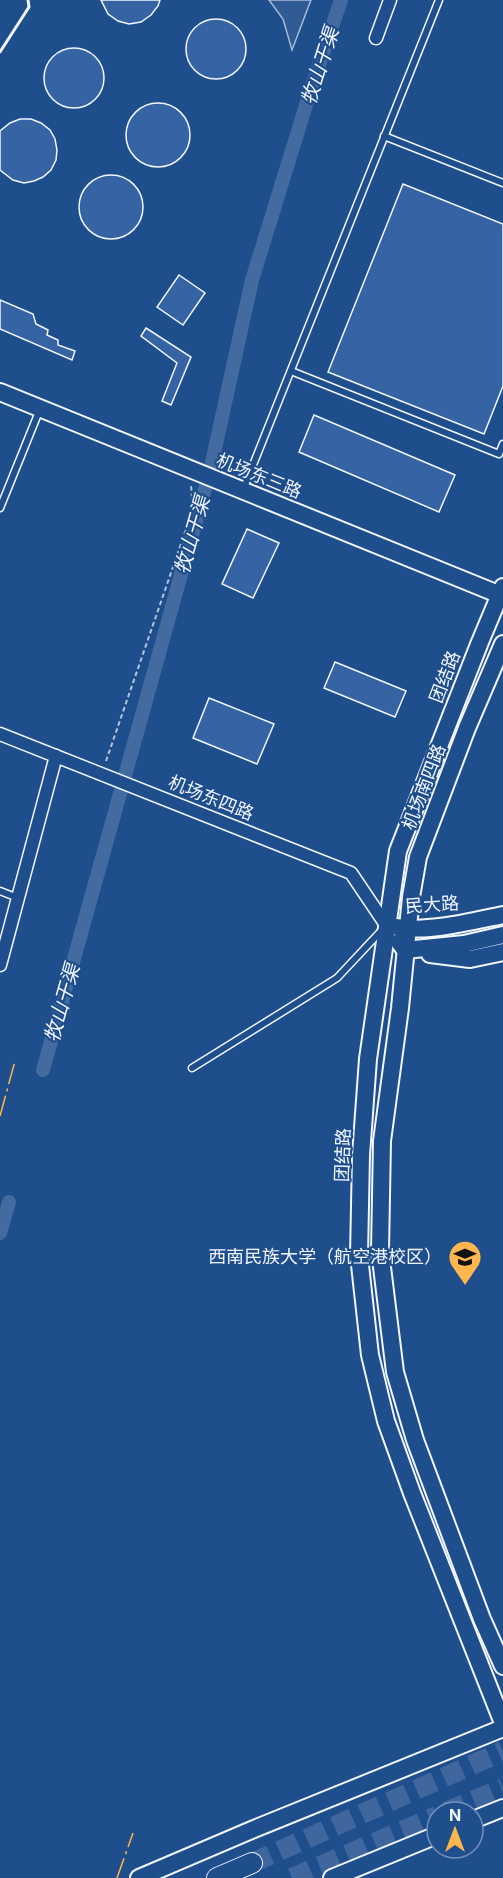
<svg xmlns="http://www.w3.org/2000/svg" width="503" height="1878" font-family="Inter,'Noto Sans SC',sans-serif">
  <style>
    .built { fill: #305b95; stroke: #a8bbd7; stroke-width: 1.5 }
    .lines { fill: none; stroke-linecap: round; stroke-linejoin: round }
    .canal { stroke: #446ba0; stroke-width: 14 }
    .building { fill: #3563a3; stroke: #f2f6ff; stroke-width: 1.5 }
    .primary-tunnel { stroke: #3f679d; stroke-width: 20; stroke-dasharray: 20 10; stroke-linecap: butt }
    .lane-casing { stroke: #f2f6ff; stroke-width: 9 }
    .street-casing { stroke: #f2f6ff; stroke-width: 15 }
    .secondary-casing { stroke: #f2f6ff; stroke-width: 20 }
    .primary-casing { stroke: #f2f6ff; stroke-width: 22 }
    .path { stroke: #b3c4dc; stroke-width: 2; stroke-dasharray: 4.5 3; stroke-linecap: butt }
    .lane { stroke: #1f4e8c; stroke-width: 6 }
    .street { stroke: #1f4e8c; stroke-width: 12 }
    .secondary { stroke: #1f4e8c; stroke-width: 16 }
    .primary { stroke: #1f4e8c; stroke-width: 20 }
    .wall { stroke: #f2f6ff; stroke-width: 3 }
    .power { stroke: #ffb74d; stroke-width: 1.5; stroke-dasharray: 21 4.5 3 4.5; stroke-linecap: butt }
    .labels { text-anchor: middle; stroke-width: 4.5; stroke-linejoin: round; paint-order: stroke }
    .street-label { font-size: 18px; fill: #f2f6ff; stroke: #1f4e8c }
    .poi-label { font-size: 18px; fill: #f2f6ff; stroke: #1f4e8c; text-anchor: end }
    .water-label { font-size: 20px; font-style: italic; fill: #f2f6ff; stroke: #1f4e8c }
  </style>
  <rect width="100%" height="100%" fill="#1f4e8c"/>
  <path class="built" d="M269 0H311L292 50 283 19Z"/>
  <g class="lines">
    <g class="canal">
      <path d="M43 1070 211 467 252 280 311 89 341 0"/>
      <path d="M0 1233 9 1202"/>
    </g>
  </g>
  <g class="building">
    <path d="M101 0H160L158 6 151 15 141 22 129 24 118 21 108 14Z"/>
    <circle cx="216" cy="49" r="30"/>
    <circle cx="74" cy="78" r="30"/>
    <circle cx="158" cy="135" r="32"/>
    <path d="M20 119H31L41 123 50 130 55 139 57 150 56 160 51 170 43 177 34 181 24 183 13 180 0 170V131L10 123Z"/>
    <circle cx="111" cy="207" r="32"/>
    <path d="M403 184 503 224V386L484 434 328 372Z"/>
    <path d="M179 275 205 293 183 325 157 307Z"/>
    <path d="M0 300 33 314 36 324 48 330 47 335 58 340V345L75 351 72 360 0 329Z"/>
    <path d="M146 328 191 357 171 405 162 401 177 363 141 336Z"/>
    <path d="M314 415 455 475 439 512 299 452Z"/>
    <path d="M247 529 279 543 253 598 222 584Z"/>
    <path d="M335 662 406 691 395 717 324 688Z"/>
    <path d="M209 698 274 724 257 764 193 738Z"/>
  </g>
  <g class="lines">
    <g class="primary-tunnel">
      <path d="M446 1812 503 1788"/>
      <path d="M252 1863 503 1751"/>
      <path d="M292 1878 437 1816"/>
    </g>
    <defs>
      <g id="lane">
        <path d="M384 136 503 183"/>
        <path d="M291 371 499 454 503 444"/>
        <path d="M243 490 439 0"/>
        <path d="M0 508 40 409"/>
        <path d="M0 891 18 898"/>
        <path d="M192 1068 337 978 382 930"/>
      </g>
      <g id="street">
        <path d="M376 38 390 0"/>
        <path d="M0 734 351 873 386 925"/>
        <path d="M0 965 56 756"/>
      </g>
      <g id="secondary">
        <path d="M0 392 503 596"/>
        <path d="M503 587 480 642 398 851 368 1059 361 1155 359 1256 370 1355 386 1421 412 1493 503 1723"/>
        <path d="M503 644 467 728 418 857 411 897 400 1008 382 1141 380 1251 395 1372 415 1440 482 1619 503 1666"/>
        <path d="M397 927C427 933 473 921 503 915"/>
        <path d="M399 942 405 950 464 944 503 935"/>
        <path d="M430 954 470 959 503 952"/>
        <path d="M473 1820 503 1808"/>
        <path d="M139 1878 254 1829 503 1728"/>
        <path d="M332 1878 437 1835"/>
      </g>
      <path id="primary" d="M217 1878 252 1863"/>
    </defs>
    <use href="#lane" class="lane-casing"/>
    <use href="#street" class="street-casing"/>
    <use href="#secondary" class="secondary-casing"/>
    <use href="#primary" class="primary-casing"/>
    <path class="path" d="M106 761 193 509 191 485"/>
    <use href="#lane" class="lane"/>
    <use href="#street" class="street"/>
    <use href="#secondary" class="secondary"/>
    <use href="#primary" class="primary"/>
    <path class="wall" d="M0 52 29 7 28 0"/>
    <g class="power">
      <path d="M0 1116 15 1061"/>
      <path d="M117 1878 133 1833"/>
    </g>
  </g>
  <defs>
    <symbol id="university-pin" viewBox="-11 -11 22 30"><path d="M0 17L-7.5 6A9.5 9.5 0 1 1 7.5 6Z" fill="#ffb74d" stroke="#1f4e8c"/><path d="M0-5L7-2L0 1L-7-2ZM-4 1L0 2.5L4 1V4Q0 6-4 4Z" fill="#111"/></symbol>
  </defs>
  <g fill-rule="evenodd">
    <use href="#university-pin" x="446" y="1238" width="38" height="52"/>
  </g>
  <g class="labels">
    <g class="street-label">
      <text transform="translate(259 476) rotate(22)" y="6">机场东三路</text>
      <text transform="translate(445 677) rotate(-69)" y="6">团结路</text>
      <text transform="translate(424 787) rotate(-69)" y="6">机场南四路</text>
      <text transform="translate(211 798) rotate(22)" y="6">机场东四路</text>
      <text transform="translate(432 905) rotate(-4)" y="6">民大路</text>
      <text transform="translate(343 1155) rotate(-88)" y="6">团结路</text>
    </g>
    <g class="poi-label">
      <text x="442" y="1263">西南民族大学（航空港校区）</text>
    </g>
    <g class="water-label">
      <text transform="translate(320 66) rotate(-72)" y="7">牧山干渠</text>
      <text transform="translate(192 535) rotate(-74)" y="7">牧山干渠</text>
      <text transform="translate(62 1003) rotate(-74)" y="7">牧山干渠</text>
    </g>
  </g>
  <g transform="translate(455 1830)"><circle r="28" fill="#1f4e8c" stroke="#7391ba" stroke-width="1.5"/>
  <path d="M0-4.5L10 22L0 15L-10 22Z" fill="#ffb74d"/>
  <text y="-9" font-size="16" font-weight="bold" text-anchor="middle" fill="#f2f6ff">N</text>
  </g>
</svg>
